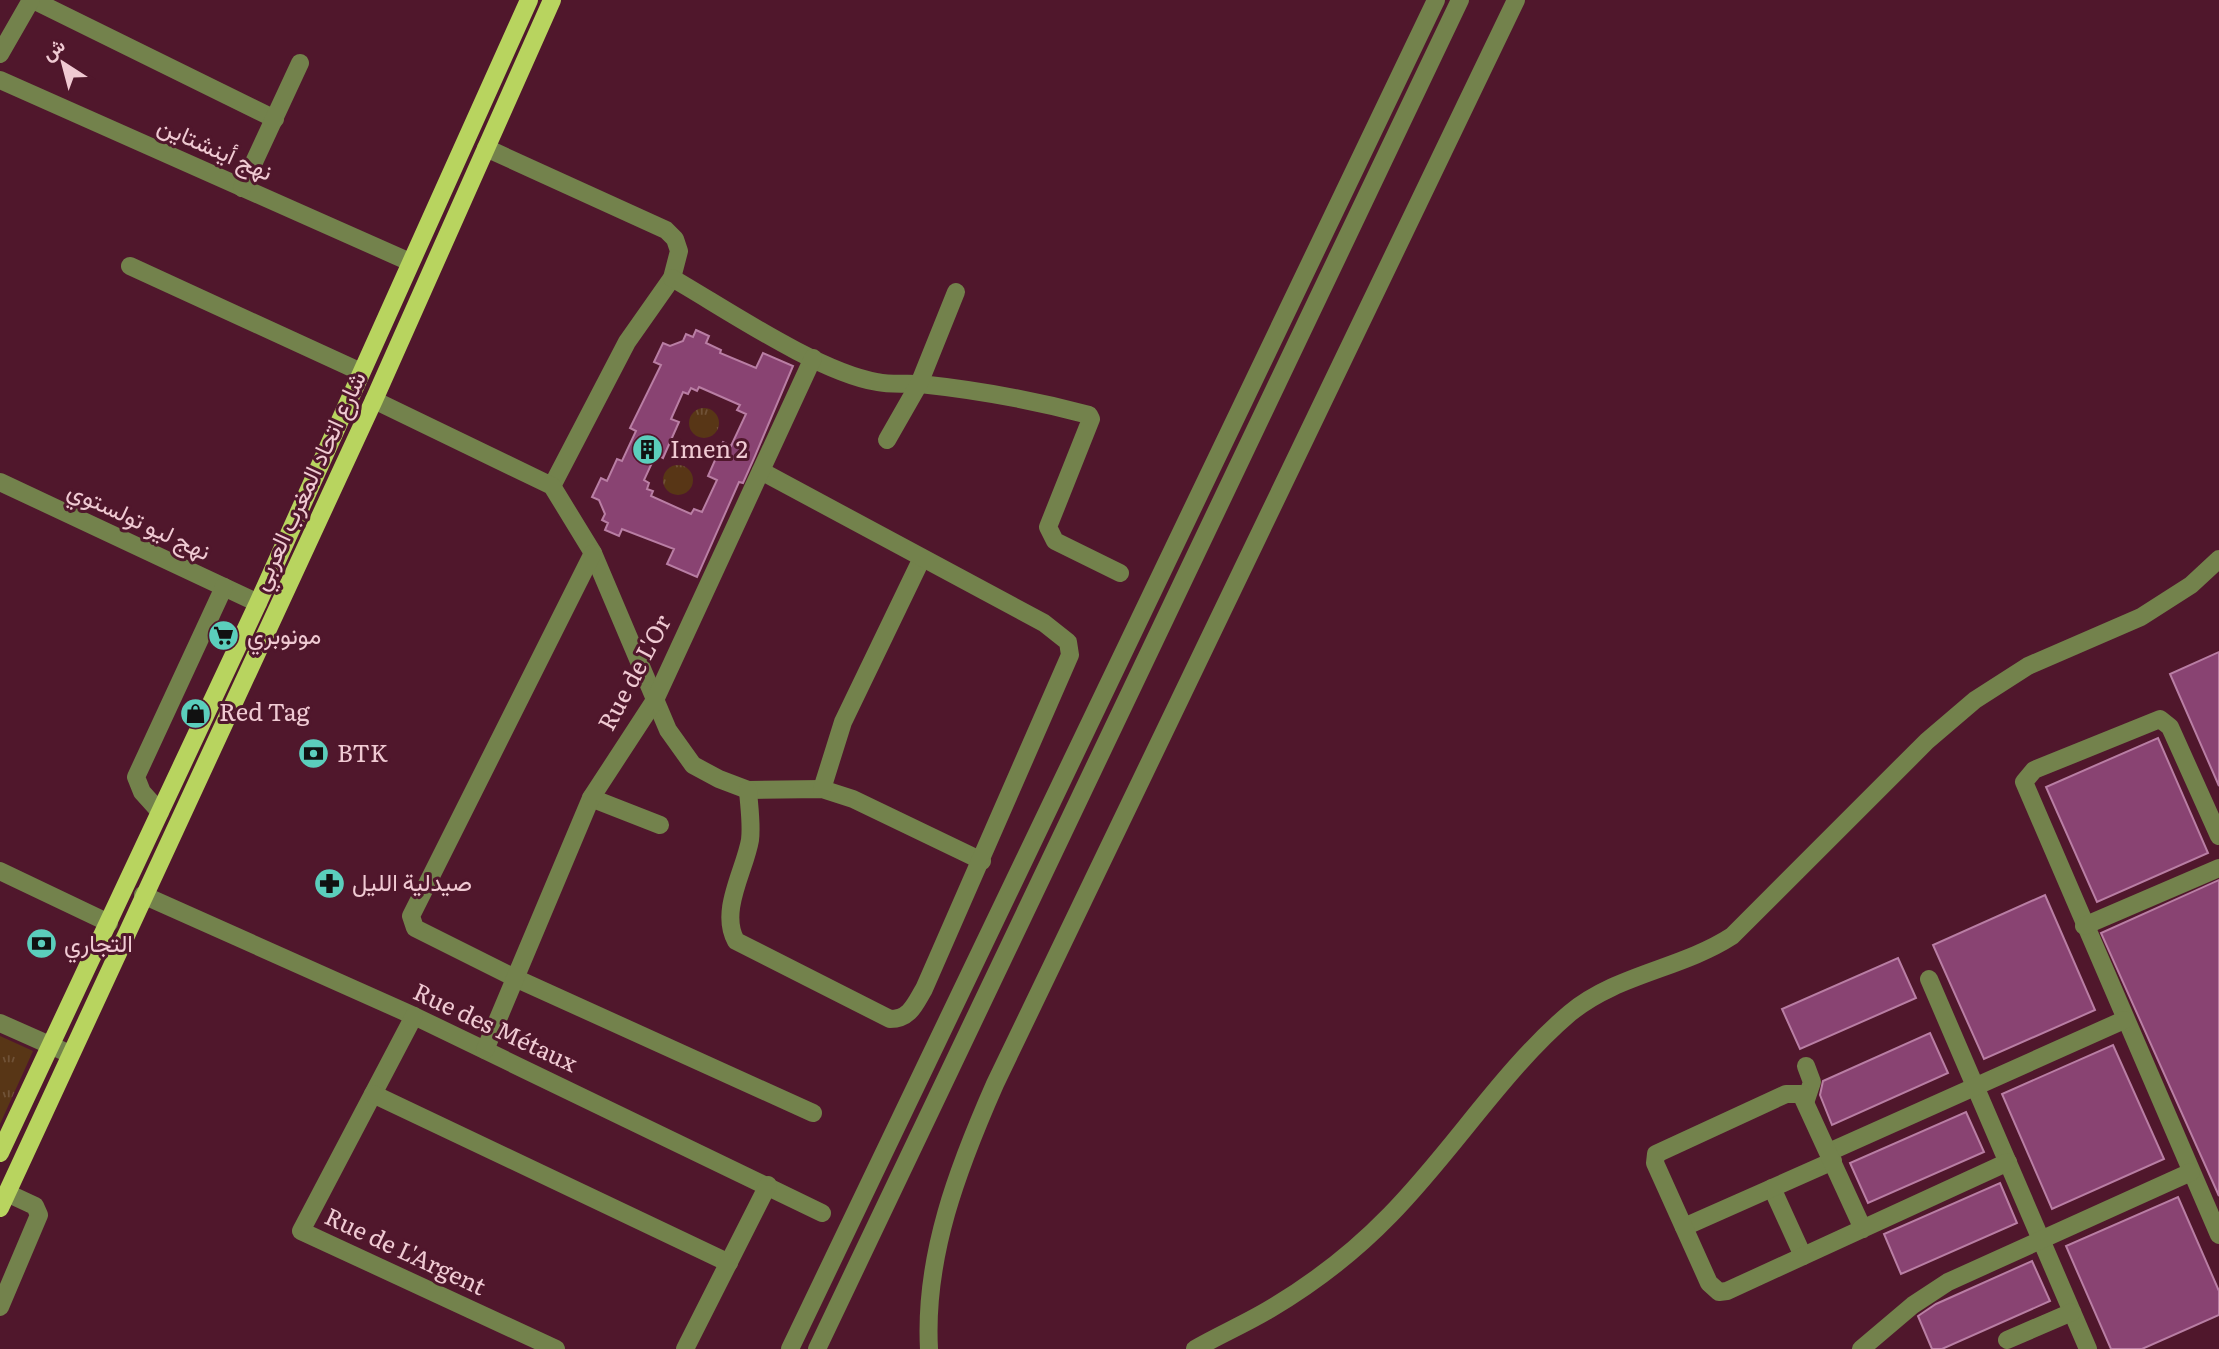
<svg xmlns="http://www.w3.org/2000/svg" width="2219" height="1349" font-family="Literata,Vazirmatn,serif">
  <style>
    .grass { fill: url(#grass-tufts) }
    .building { fill: #894372; stroke: #b97ea4; stroke-width: 2; fill-rule: evenodd }
    .lines { fill: none; stroke-linecap: round; stroke-linejoin: round }
    .minor { stroke: #73824c; stroke-width: 18 }
    .major { stroke: #b8d45f; stroke-width: 18 }
    .labels { text-anchor: middle; stroke-width: 6; stroke-linejoin: round; paint-order: stroke }
    .street-label { font-size: 24px; fill: #f0cad3; stroke: #50172c }
    .poi-label { font-size: 24px; fill: #f0cad3; stroke: #50172c; text-anchor: start }
  </style>
  <defs>
    <pattern id="grass-tufts" width="24" height="20" patternUnits="userSpaceOnUse" patternTransform="scale(1.75)"><rect width="24" height="20" fill="#583616"/><path d="M3 7l-1-3M5 7V3M7 7l1-3M15 17l-1-3M17 17v-4M19 17l1-3" fill="none" stroke="#705237"/></pattern>
  </defs>
  <rect width="100%" height="100%" fill="#50172c"/>
  <g class="grass">
    <circle cx="704" cy="423" r="15"/>
    <circle cx="678" cy="480" r="15"/>
    <path d="M0 1036 33 1051 0 1124Z"/>
  </g>
  <g class="building">
    <path d="M696 330 709 336 706 343 721 350 720 353 756 368 763 353 793 366 755 456 743 483 739 482 697 577 667 564 674 549 622 529 619 536 605 530 608 523 602 520 605 514 599 500 592 497 601 478 607 481 617 459 622 461 636 431 630 428 661 365 654 362 663 343 670 346 683 341 686 334 693 337ZM699 387 740 405 737 410 746 414 731 446 723 442 708 476 717 480 702 512 694 509 691 514 651 496 653 491 647 489 649 483 644 480 656 454 663 458 679 422 671 419 683 392 688 394 691 388 697 391Z"/>
    <path d="M2219 652V786L2170 674Z"/>
    <path d="M2158 738 2208 853 2097 902 2046 787Z"/>
    <path d="M2219 880V1196L2101 933Z"/>
    <path d="M2045 895 2095 1010 1984 1059 1933 945Z"/>
    <path d="M1898 958 1916 998 1800 1049 1782 1009Z"/>
    <path d="M1930 1033 1948 1073 1832 1125 1820 1095 1823 1081Z"/>
    <path d="M2113 1045 2164 1159 2052 1209 2002 1094Z"/>
    <path d="M1966 1112 1984 1152 1868 1203 1850 1163Z"/>
    <path d="M2000 1183 2017 1223 1901 1274 1884 1234Z"/>
    <path d="M2178 1197 2219 1291V1315L2142 1349H2111L2066 1246Z"/>
    <path d="M2032 1261 2050 1301 1942 1349H1932L1918 1316 1936 1304Z"/>
  </g>
  <g class="lines">
    <g class="minor">
      <path d="M33 0 275 119"/>
      <path d="M0 54 31 0"/>
      <path d="M0 80 410 262"/>
      <path d="M486 148 666 230 675 239 679 251 672 278 627 342 552 486"/>
      <path d="M242 188 300 63"/>
      <path d="M130 266 361 372"/>
      <path d="M672 278C726 309 818 372 877 382 891 385 906 383 920 384 977 390 1033 400 1089 415L1091 419 1048 527 1055 541 1120 573"/>
      <path d="M374 400 552 486 593 553 668 730 693 765 719 779 748 790 822 789 853 799 982 861"/>
      <path d="M887 440 919 384 956 292"/>
      <path d="M0 482 258 603"/>
      <path d="M593 553 411 916 415 928 515 978 813 1113"/>
      <path d="M822 789 843 722 922 558"/>
      <path d="M748 790C749 806 752 824 750 840 745 870 719 911 736 941L890 1019C910 1019 915 1004 924 989L1070 655 1068 642 1044 623 761 471"/>
      <path d="M591 798 660 825"/>
      <path d="M160 812 142 792 136 777 224 587"/>
      <path d="M2219 836 2170 727 2160 719 2034 770 2024 782 2219 1235"/>
      <path d="M0 871 109 923"/>
      <path d="M143 895 414 1016 822 1213"/>
      <path d="M2084 926 2219 868"/>
      <path d="M1929 979 2088 1349"/>
      <path d="M414 1016 301 1231 556 1349"/>
      <path d="M0 1023 70 1054"/>
      <path d="M485 1050 591 798 655 700 813 358"/>
      <path d="M1806 1066 1812 1082 1806 1100"/>
      <path d="M373 1094 729 1263"/>
      <path d="M1829 1152 2124 1020"/>
      <path d="M1772 1188 1803 1256"/>
      <path d="M1684 1227 1833 1161"/>
      <path d="M1863 1229 1801 1094H1786L1656 1154 1655 1163 1709 1283 1719 1292 1727 1291 2008 1162"/>
      <path d="M0 1307 39 1215 35 1206 7 1193"/>
      <path d="M2007 1340 2072 1312"/>
      <path d="M685 1349 768 1185"/>
      <path d="M790 1349 1436 0"/>
      <path d="M817 1349 1460 0"/>
      <path d="M929 1349C924 1256 958 1168 995 1084L1516 0"/>
      <path d="M1195 1349C1219 1335 1245 1324 1270 1309 1314 1283 1354 1252 1390 1215 1453 1151 1502 1071 1570 1013 1617 974 1681 969 1732 936L1927 741 1975 700 2028 666 2141 617 2191 585 2219 559"/>
      <path d="M1861 1349 1913 1305 1948 1282 2191 1172"/>
    </g>
    <g class="major">
      <path d="M0 1153 258 603 529 0"/>
      <path d="M0 1208 374 400 552 0"/>
    </g>
  </g>
  <defs>
    <symbol id="building-disc" viewBox="-11 -11 22 22"><circle r="9.5" fill="#5bcebc" stroke="#50172c"/><path d="M-4-6H4V6H1V3H-1V6H-4ZM-2.5-4.3h1.7v1.8h-1.7ZM.8-4.3h1.7v1.8H.8ZM-2.5-1h1.7V.8h-1.7ZM.8-1h1.7V.8H.8Z" fill="#111"/></symbol>
    <symbol id="supermarket-disc" viewBox="-11 -11 22 22"><circle r="9.5" fill="#5bcebc" stroke="#50172c"/><path d="M-6-5.5h2.5l.6 2H6L4.5 2H-2.5L-4.4-4H-6ZM-1.5 3.2a1.3 1.3 0 1 0 .1 0ZM3 3.2a1.3 1.3 0 1 0 .1 0Z" fill="#111"/></symbol>
    <symbol id="shop-disc" viewBox="-11 -11 22 22"><circle r="9.5" fill="#5bcebc" stroke="#50172c"/><path d="M-5-2.5h2.3a2.7 3.5 0 0 1 5.4 0H5L5.5 6h-11ZM-1.5-2.5h3a1.5 2.3 0 0 0-3 0Z" fill="#111"/></symbol>
    <symbol id="bank-disc" viewBox="-11 -11 22 22"><circle r="9.5" fill="#5bcebc" stroke="#50172c"/><path d="M-6-4H6V4H-6ZM0-2.3a2.3 2.3 0 1 0 0 4.6a2.3 2.3 0 1 0 0-4.6Z" fill="#111"/></symbol>
    <symbol id="pharmacy-disc" viewBox="-11 -11 22 22"><circle r="9.5" fill="#5bcebc" stroke="#50172c"/><path d="M-2-6h4v4h4v4h-4v4h-4v-4h-4v-4h4Z" fill="#111"/></symbol>
  </defs>
  <g fill-rule="evenodd">
    <use href="#building-disc" x="630" y="432" width="35" height="35"/>
    <use href="#supermarket-disc" x="206" y="618" width="35" height="35"/>
    <use href="#shop-disc" x="178" y="696" width="35" height="35"/>
    <use href="#bank-disc" x="296" y="736" width="35" height="35"/>
    <use href="#pharmacy-disc" x="312" y="866" width="35" height="35"/>
    <use href="#bank-disc" x="24" y="926" width="35" height="35"/>
  </g>
  <g class="labels">
    <g class="street-label">
      <text transform="translate(215 149) rotate(24)" y="8">نهج أينشتاين</text>
      <text transform="translate(309 481) rotate(-65)" y="8">شارع اتحاد المغرب العربي</text>
      <text transform="translate(139 521) rotate(25)" y="8">نهج ليو تولستوي</text>
      <text transform="translate(635 673) rotate(-62)" y="8">Rue de L'Or</text>
      <text transform="translate(495 1028) rotate(25)" y="8">Rue des Métaux</text>
      <text transform="translate(405 1252) rotate(25)" y="8">Rue de L'Argent</text>
    </g>
    <g class="poi-label">
      <text x="670" y="458">Imen 2</text>
      <text x="247" y="644">مونوبري</text>
      <text x="219" y="721">Red Tag</text>
      <text x="337" y="762">BTK</text>
      <text x="352" y="891">صيدلية الليل</text>
      <text x="64" y="952">التجاري</text>
    </g>
  </g>
  <g transform="translate(63 63) rotate(324)" stroke="#50172c" stroke-width="5" paint-order="stroke">
  <path d="M0-5L12 26L0 18L-12 26Z" fill="#f0cad3"/>
  <text y="-10" font-size="19" font-weight="bold" text-anchor="middle" fill="#f0cad3">ش</text>
  </g>
</svg>
